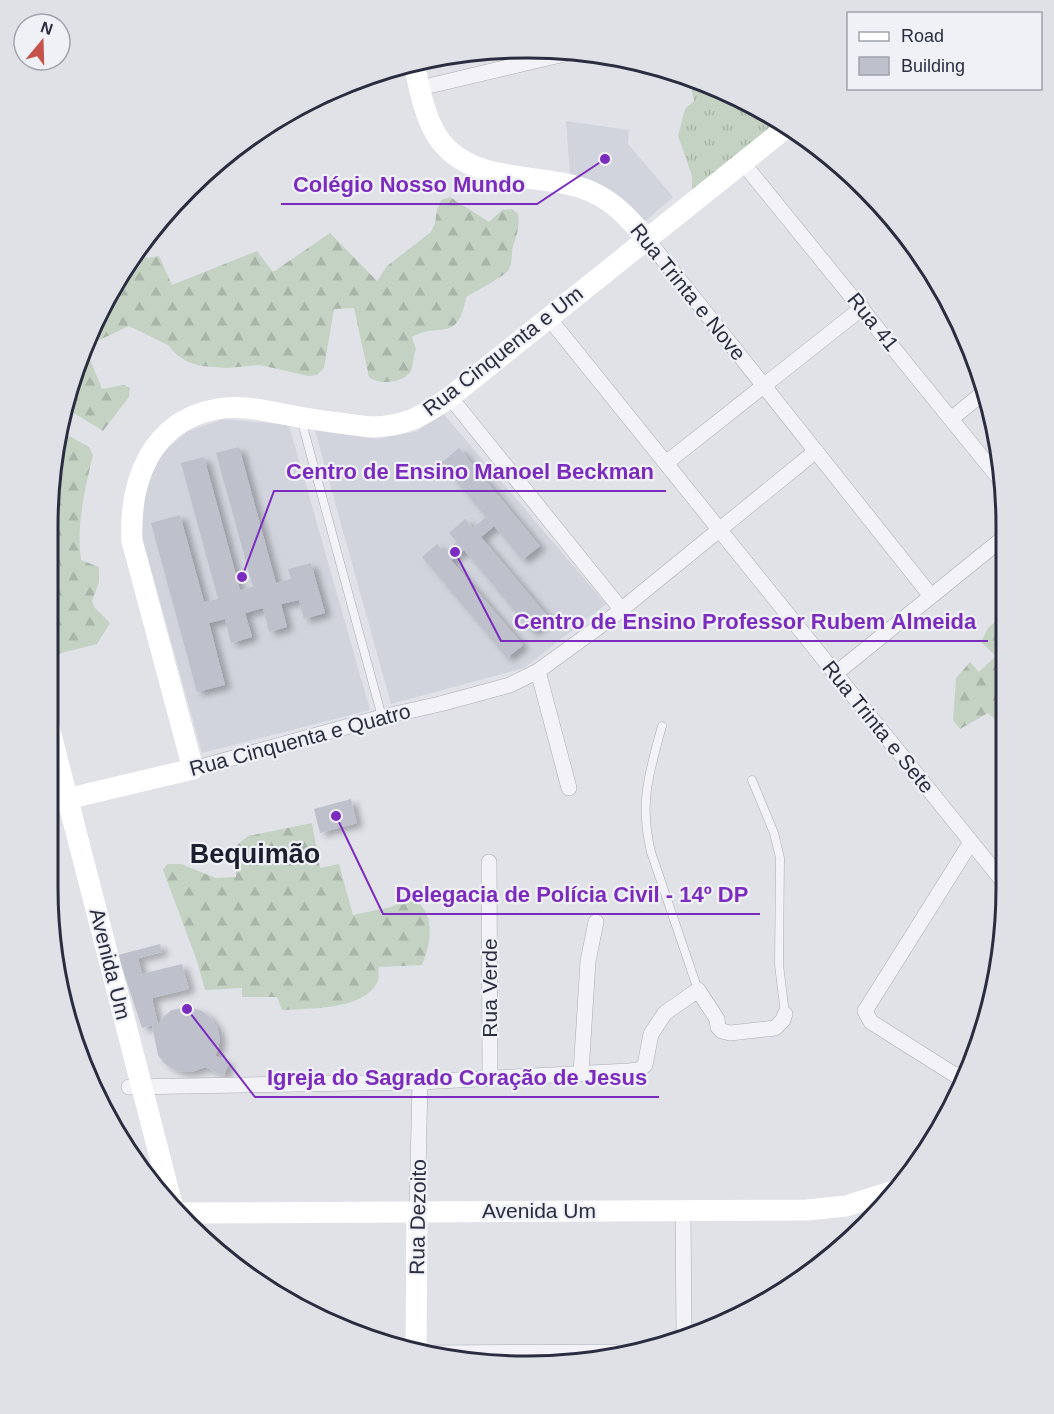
<svg xmlns="http://www.w3.org/2000/svg" width="1054" height="1414" font-family="Helvetica,sans-serif">
  <style>
    .built { fill: #d2d4dd }
    .grass { fill: url(#grass-tufts) }
    .forest { fill: url(#forest-firs) }
    .building { fill: #bec0cb; filter: url(#shadow) }
    .lines { fill: none; stroke-linecap: round; stroke-linejoin: round }
    .lane-casing { stroke: #a9acb5; stroke-width: 9 }
    .street-casing { stroke: #a9acb5; stroke-width: 16 }
    .lane { stroke: #f3f3f7; stroke-width: 8 }
    .street { stroke: #f3f3f7; stroke-width: 15 }
    .secondary { stroke: #fff; stroke-width: 21 }
    .labels { text-anchor: middle; stroke-width: 4.5; stroke-linejoin: round; paint-order: stroke }
    .street-label { font-size: 21px; fill: #2a2d3f; stroke: #eff1f6 }
    .district-label { font-size: 27px; font-weight: bold; fill: #1c1f2f; stroke: #eff1f6 }
    .rim { fill: none; stroke: #2a2d3f; stroke-width: 3 }
    .leader { fill: none; stroke: #7b2cbf; stroke-width: 2 }
    .callout-dot { fill: #7b2cbf; stroke: #eff1f6; stroke-width: 2 }
    .callout-label { font-size: 22px; text-anchor: middle; font-weight: bold; fill: #7b2cbf; stroke: #eff1f6; stroke-width: 4.5; stroke-linejoin: round; paint-order: stroke }
  </style>
  <defs>
    <pattern id="grass-tufts" width="24" height="20" patternUnits="userSpaceOnUse" patternTransform="scale(1.5)"><rect width="24" height="20" fill="#c3d2c2"/><path d="M3 7l-1-3M5 7V3M7 7l1-3M15 17l-1-3M17 17v-4M19 17l1-3" fill="none" stroke="#a8b5a8"/></pattern>
    <pattern id="forest-firs" width="22" height="20" patternUnits="userSpaceOnUse" patternTransform="scale(1.5)"><rect width="22" height="20" fill="#c3d2c2"/><path d="M5 1l3.5 6h-7zM16 11l3.5 6h-7z" fill="#a8b5a8"/></pattern>
    <filter id="shadow"><feDropShadow dx="6" dy="4" stdDeviation="3" flood-color="#0004"/></filter>
  </defs>
  <rect width="100%" height="100%" fill="#e0e2e8"/>
  <g class="built">
    <path d="M566 121 629 130 628 144 673 197 644 222 585 179 570 174Z"/>
    <path d="M441 411 606 604 524 668 391 704 314 427 377 439 418 431Z"/>
    <path d="M224 419 289 425 370 710 202 753 142 537 145 488 157 457 188 431Z"/>
  </g>
  <path class="grass" d="M689 77 767 112 780 122 692 191V176L678 136 685 109 694 101Z"/>
  <g class="forest">
    <path d="M450 197 489 222 502 210 512 209 518 214C520 226 517 234 513 246 511 253 513 262 509 269 506 276 474 292 466 297 458 345 439 321 412 337L416 349C413 357 414 361 412 368 408 383 379 386 369 377L354 308 334 309 324 368 317 375 308 376 260 365 227 368 201 366 188 362 177 355 168 345 129 326 91 344 129 261 134 255 148 258 159 256 172 285 257 251 273 272 330 233 377 281 387 266 431 232 435 223 437 210 441 200Z"/>
    <path d="M87 352 102 389 124 385 130 388 129 397 103 431 64 407Z"/>
    <path d="M60 431 89 447 93 455C85 488 76 526 81 560L99 567V582L92 601 94 607 110 623 97 644 49 656V496Z"/>
    <path d="M1000 618H1003L1004 720 997 721 988 713 960 729 953 720 956 678 970 662 979 672 996 656 981 642 988 628Z"/>
    <path d="M312 823 320 868 339 864 353 915 392 907 408 896C437 910 432 940 422 965L379 967C378 971 379 977 378 981 364 1011 310 1008 282 1010L277 997H242V988L205 990 197 961 163 870 167 864H181L216 878 236 877V846L248 836Z"/>
  </g>
  <g class="building">
    <path d="M239 447 276 583 291 579 288 569 311 563 325 613 304 619 299 600 281 604 287 627 269 632 263 608 245 613 252 637 231 643 225 619 209 623 225 685 197 692 151 523 180 515 204 602 218 599 181 463 204 457 240 590 253 587 216 453Z"/>
    <path d="M459 448 540 546 522 560 494 526 481 537 549 618 532 632 464 550 451 560 523 645 507 658 422 557 437 544 444 552 457 542 449 533 465 519 473 528 486 517 441 463Z"/>
    <path d="M351 799 357 823 320 833 314 809Z"/>
    <path d="M160 944 162 952 138 958 142 974 182 964 189 989 152 998 158 1025 164 1016 172 1010 182 1008H192L202 1011 211 1018 217 1027 220 1038 218 1049 215 1056 229 1062 224 1076 205 1067 195 1071 183 1072 173 1069 164 1063 158 1055 152 1025 142 1028 118 955Z"/>
  </g>
  <g class="lines">
    <defs>
      <g id="lane">
        <path d="M301 419 382 717"/>
        <path d="M662 726C649 774 639 802 651 852L698 990"/>
        <path d="M752 780 774 833 780 858 779 965 785 1014"/>
      </g>
      <g id="street">
        <path d="M420 88 573 52"/>
        <path d="M743 163 1002 482"/>
        <path d="M647 239 931 596"/>
        <path d="M548 317 1005 884"/>
        <path d="M450 397 621 609"/>
        <path d="M951 419 983 393"/>
        <path d="M666 463 862 308"/>
        <path d="M538 671 569 788"/>
        <path d="M835 674 1002 539"/>
        <path d="M193 769 382 717 440 704 510 685 538 671 611 618 816 451"/>
        <path d="M489 862 490 1077"/>
        <path d="M581 1073 588 961 596 922"/>
        <path d="M966 1073 955 1075 871 1022 865 1011 971 842"/>
        <path d="M129 1087 420 1082 629 1071 639 1070 645 1065 651 1034 665 1013 698 990 717 1019 718 1027 722 1031 730 1033 775 1028 783 1020 785 1014"/>
        <path d="M683 1210 684 1336"/>
        <path d="M417 1211 420 1082"/>
        <path d="M422 1353 614 1352"/>
      </g>
    </defs>
    <use href="#lane" class="lane-casing"/>
    <use href="#street" class="street-casing"/>
    <use href="#lane" class="lane"/>
    <use href="#street" class="street"/>
    <g class="secondary">
      <path d="M414 63C419 87 424 115 437 136 471 188 543 170 592 192 616 203 630 220 647 239"/>
      <path d="M48 723 172 1204"/>
      <path d="M58 801 193 769 132 541C129 481 151 421 217 409 242 404 270 412 294 416 320 421 346 424 371 427 407 426 421 417 450 397L787 127"/>
      <path d="M178 1213 808 1210 846 1206 897 1190"/>
      <path d="M416 1351 417 1211"/>
    </g>
  </g>
  <g class="labels">
    <g class="street-label">
      <text transform="translate(688 292) rotate(51)" y="7">Rua Trinta e Nove</text>
      <text transform="translate(873 322) rotate(51)" y="7">Rua 41</text>
      <text transform="translate(503 351) rotate(-38)" y="7">Rua Cinquenta e Um</text>
      <text transform="translate(878 727) rotate(51)" y="7">Rua Trinta e Sete</text>
      <text transform="translate(300 740) rotate(-15)" y="7">Rua Cinquenta e Quatro</text>
      <text transform="translate(110 964) rotate(76)" y="7">Avenida Um</text>
      <text transform="translate(490 988) rotate(-90)" y="7">Rua Verde</text>
      <text x="539" y="1218">Avenida Um</text>
      <text transform="translate(418 1217) rotate(-89)" y="7">Rua Dezoito</text>
    </g>
    <g class="district-label">
      <text x="255" y="863">Bequimão</text>
    </g>
  </g>
  <path d="M0 0H1054V1414H0ZM526 58H528A468 468 0 0 1 996 526V888A468 468 0 0 1 528 1356H526A468 468 0 0 1 58 888V526A468 468 0 0 1 526 58Z" fill="#dfe1e7" fill-rule="evenodd"/>
  <path class="rim" d="M526 58H528A468 468 0 0 1 996 526V888A468 468 0 0 1 528 1356H526A468 468 0 0 1 58 888V526A468 468 0 0 1 526 58Z"/>
  <path class="leader" d="M605 159L537 204H281M242 577L274 491H666M455 552L501 641H988M336 816L383 914H760M187 1009L255 1097H659"/>
  <g class="callout-dot">
    <circle cx="605" cy="159" r="6"/>
    <circle cx="242" cy="577" r="6"/>
    <circle cx="455" cy="552" r="6"/>
    <circle cx="336" cy="816" r="6"/>
    <circle cx="187" cy="1009" r="6"/>
  </g>
  <g class="callout-label">
    <text x="409" y="192">Colégio Nosso Mundo</text>
    <text x="470" y="479">Centro de Ensino Manoel Beckman</text>
    <text x="745" y="629">Centro de Ensino Professor Rubem Almeida</text>
    <text x="572" y="902">Delegacia de Polícia Civil - 14º DP</text>
    <text x="457" y="1085">Igreja do Sagrado Coração de Jesus</text>
  </g>
  <rect x="847" y="12" width="195" height="78" fill="#eff1f6" stroke="#a0a3ad" stroke-width="1.5"/>
  <rect x="859" y="32" width="30" height="9" fill="#ffffff" stroke="#a0a3ad" stroke-width="1.5"/>
  <text x="901" y="42" font-size="18" fill="#2a2d3f">Road</text>
  <rect x="859" y="57" width="30" height="18" fill="#bec0cb" stroke="#a0a3ad" stroke-width="1.5"/>
  <text x="901" y="72" font-size="18" fill="#2a2d3f">Building</text>
  <g transform="translate(42 42) rotate(19)"><circle r="28" fill="#eff1f6" stroke="#a0a3ad" stroke-width="1.5"/>
  <path d="M0-4.5L10 22L0 15L-10 22Z" fill="#c6524c"/>
  <text y="-9" font-size="16" font-weight="bold" text-anchor="middle" fill="#2a2d3f">N</text>
  </g>
</svg>
